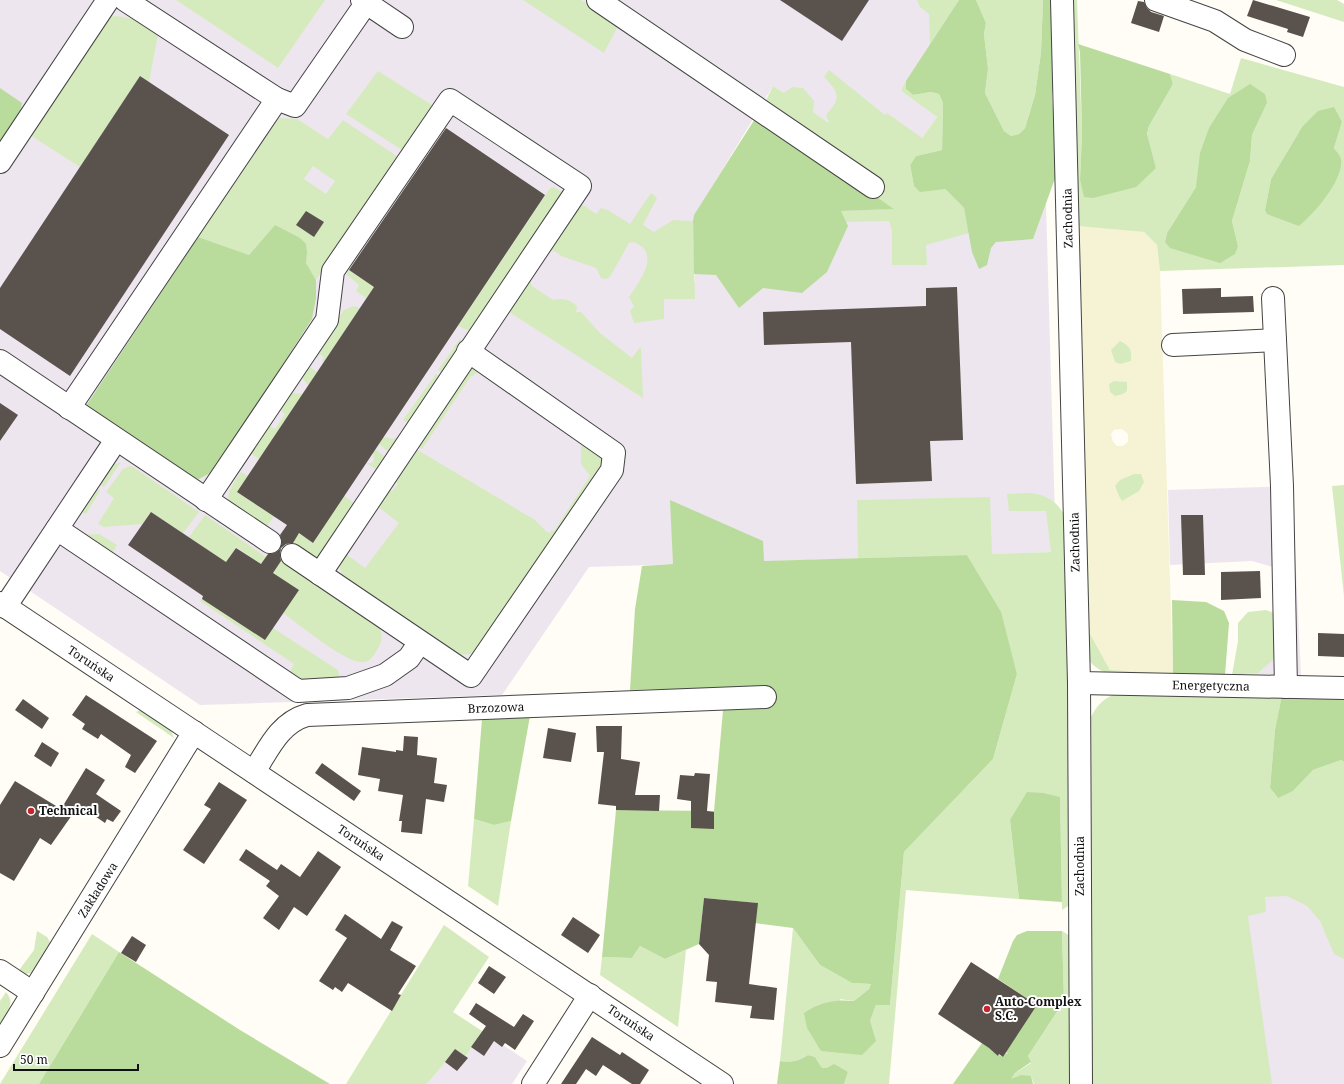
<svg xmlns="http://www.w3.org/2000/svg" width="1344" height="1084" font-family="'Noto Serif',serif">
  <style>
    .industrial { fill: #eee6ef; fill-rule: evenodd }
    .farmland { fill: #f6f3d4; fill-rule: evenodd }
    .green { fill: #d5ebbd; fill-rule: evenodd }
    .forest { fill: #b9dc9c }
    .building { fill: #5a524d }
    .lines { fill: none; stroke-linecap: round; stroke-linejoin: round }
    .minor-casing { stroke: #444; stroke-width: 24 }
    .minor { stroke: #fff; stroke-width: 22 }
    .poi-dot { fill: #c4262e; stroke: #fff; stroke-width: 1.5 }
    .labels { text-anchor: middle; stroke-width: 4; stroke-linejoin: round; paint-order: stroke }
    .street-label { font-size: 12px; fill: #111; stroke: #fff }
    .poi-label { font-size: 12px; font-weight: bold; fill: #111; stroke: #fff; text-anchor: start }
  </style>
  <rect width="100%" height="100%" fill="#fffdf5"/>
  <g class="industrial">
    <path d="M0 0H959L901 91 937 117 922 138 864 146 773 86 695 215 1046 204 1056 552 589 567 502 695 200 705 0 571ZM694 218 695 282 694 283 693 221Z"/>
    <path d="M1292 486 1301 675 1250 674 1274 650 1273 567 1252 561 1170 565 1168 490Z"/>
    <path d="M1237 850 1344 919V1084H1270Z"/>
    <path d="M482 1031 527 1061 512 1084H427L455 1049 466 1056Z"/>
  </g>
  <path class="farmland" d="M1079 225 1144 232 1157 245 1160 271 1173 674 1110 670 1090 634ZM1122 429 1128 434V442L1123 446H1117L1113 442 1111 434 1114 430Z"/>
  <g class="green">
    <path d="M176 0H325L278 68Z"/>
    <path d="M523 0H581L611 19 617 28 604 53Z"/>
    <path d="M917 0H959L930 44 929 14 920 7Z"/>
    <path d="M976 0H1043L1041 52 1035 95 1025 128 1019 134 1011 136 1004 131 985 93 988 69 984 34 986 23Z"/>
    <path d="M1067 0H1077L1082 134 1080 179 1156 168 1147 135 1149 126 1173 84 1170 74 1230 94 1241 58 1344 87V265L1160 271 1157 245 1144 232 1079 226 1090 634 1110 670 1173 674C1146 675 1103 685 1087 657ZM1267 103 1252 135 1250 161 1232 221 1238 246 1165 242 1167 233 1196 187ZM1342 122 1334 148 1341 159 1265 210 1271 179 1302 127Z"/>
    <path d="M1276 0H1337L1344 4V22Z"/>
    <path d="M116 16 135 19 158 35 149 82 140 76 80 167 33 137 31 133 107 17Z"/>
    <path d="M829 70 885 115 887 113 922 138 937 117 901 91 906 81V89L913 95 931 92 939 94 943 103 942 150 916 156 910 165 914 186 945 189 964 208 969 233 926 245 927 265H892V230L889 221 846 222 840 211 894 209 872 194 764 104 773 86 784 93 792 87 803 88 814 101 813 112 829 123 826 115C842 97 839 93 824 77Z"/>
    <path d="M378 71 432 105 402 150 346 114Z"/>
    <path d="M279 118 297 119 328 139 343 120 398 157 316 280 306 263 307 253 275 225 249 255 198 237ZM313 166 335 181 326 194 304 179Z"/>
    <path d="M554 187 562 192V200L470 331 458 326 550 188Z"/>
    <path d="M651 193 657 198 643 225 654 232 673 220 693 221 695 299H664V319L634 323 630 311 634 306 629 297C640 281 662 252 633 242L629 243 610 277 606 279 601 278 596 268 561 256C555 250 552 250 544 253L542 263 529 278 532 286 553 300C564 298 568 299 577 306L576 312H581L600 333 632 358 640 347 641 348 643 398 503 308 579 205 585 206 596 214 601 208 608 210 630 224Z"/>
    <path d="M348 270 374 287 366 298 356 291 359 285 347 275Z"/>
    <path d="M354 306 360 308 324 362 322 361 324 357 320 354 317 358 314 354 344 310Z"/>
    <path d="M460 339 463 341 445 375 438 370Z"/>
    <path d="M1120 341C1130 346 1132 350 1131 361L1120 364 1115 362 1111 350Z"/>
    <path d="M472 356 495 377 491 381 477 372 473 376H471L422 449 413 444Z"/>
    <path d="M307 365 317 372 308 386 302 377Z"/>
    <path d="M436 374 443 379 411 425 403 420Z"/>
    <path d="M1114 381 1127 382V391L1123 394 1115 396 1110 392 1109 384Z"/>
    <path d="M506 385 603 454V470L481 649 472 654 455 655 345 581C339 570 338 563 342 551L365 568 399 523 373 503 385 486 392 491 398 484 390 478 411 446 535 520 547 532 551 533V530L554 531 590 476 581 464V444L503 390Z"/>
    <path d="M290 393 303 394 259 459 249 452 267 424 275 429 285 414 278 408Z"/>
    <path d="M399 435 402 437 392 455 379 444 383 437 394 439Z"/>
    <path d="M375 449 388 459 379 471 366 463H372L374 460 373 452Z"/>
    <path d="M121 462 104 487 98 484 112 465Z"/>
    <path d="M130 466 133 467 199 512 183 533 151 512 142 524 104 527 98 524 114 498 106 492 123 469Z"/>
    <path d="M241 472 248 476 237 492 274 516 266 528 230 505C224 493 235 482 241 472Z"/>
    <path d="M1134 474H1141L1144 482 1139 491 1122 501 1119 496 1115 486 1120 480Z"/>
    <path d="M1344 485V596L1332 486Z"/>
    <path d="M95 487 100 491 86 514 79 511Z"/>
    <path d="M1028 493C1044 494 1055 499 1063 513L1068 638 1071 904 1062 910 1060 797 1010 820 1019 899 906 890 889 1084H844L848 1072 822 1068 815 1057 808 1055C799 1061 791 1063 780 1061L793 928 820 965 852 983 871 984 869 989 854 1001 839 999 870 1021 876 1005H890L904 852 993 759 1017 674 1000 612 967 555 858 558 857 500 990 497 992 554 1051 552 1046 511H1009L1007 494Z"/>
    <path d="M344 496 358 506 318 560 291 545 299 533 313 543Z"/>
    <path d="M205 515 266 557 261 564 236 547 226 562 189 537Z"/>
    <path d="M99 534 117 545 112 554 79 535Z"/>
    <path d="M281 560 378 624C383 634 383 640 377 650 374 655 371 661 364 662 347 665 299 624 283 613L298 590 273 573Z"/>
    <path d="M202 599 273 628 338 670 340 678 301 683 288 675 294 664 200 601Z"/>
    <path d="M1266 610 1279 615V644L1273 660 1258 673 1232 675 1238 641V623L1248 612Z"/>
    <path d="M1120 692 1282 695 1275 731 1270 788 1277 797 1293 791 1313 770 1341 760 1344 762V959L1334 954 1320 921 1307 906 1287 896 1265 897 1266 912 1248 916 1272 1084H1091L1088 724C1095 707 1102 698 1120 692Z"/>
    <path d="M140 710 171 731 174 738 136 712Z"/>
    <path d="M474 819 494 825 511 821 498 906 468 886Z"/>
    <path d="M444 925 489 957 453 1012 482 1031 466 1056 455 1050 427 1084H346Z"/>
    <path d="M37 931 47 937 51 944 34 972 23 975 17 973 34 950Z"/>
    <path d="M1062 931 1072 937 1073 1084H1034L1031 1076 1010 1080 1015 1073 1031 1063 1028 1056 1064 1001Z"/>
    <path d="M92 934 119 952 39 1084H0Z"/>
    <path d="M640 946 665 959 686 950 678 1027 600 975 602 957 632 958Z"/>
    <path d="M6 992C16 1004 7 1012 0 1024V1001Z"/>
  </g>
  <g class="forest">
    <path d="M959 0H976L986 23 984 34 988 69 985 93 1004 131 1011 136 1019 134 1025 128 1035 95 1041 52 1043 0H1054L1056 53 1052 96 1057 173 1033 239 996 242 991 248 987 265 979 269 972 252 964 208 945 189 920 192 914 186 910 165 916 156 942 150 943 103 939 94 931 92 913 95 906 89V81Z"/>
    <path d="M1078 44 1170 74 1173 84 1149 126 1147 134 1156 168 1136 187 1093 198 1084 197 1080 179 1082 134 1080 52Z"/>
    <path d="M1250 84 1265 94 1267 103 1252 135 1250 161 1232 221 1238 246 1235 254 1220 263 1170 248 1165 242 1167 233 1196 187 1200 153 1209 128 1228 98Z"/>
    <path d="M0 88 22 103 21 109 0 143Z"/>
    <path d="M1334 107 1342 122 1334 148C1336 151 1340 155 1341 159 1344 180 1314 214 1299 226L1267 214 1265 210 1271 179 1302 127 1318 111Z"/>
    <path d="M758 114 894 209 841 211 848 226 827 272 802 293 763 288 739 308 716 275 694 274 693 221 694 215Z"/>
    <path d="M275 225 300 238 306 244 307 253 306 263 316 280V298L312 319 214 471 199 479 185 476 84 409 198 237 249 255Z"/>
    <path d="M670 500 763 541 764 561 967 555 1001 612 1017 674 993 759 904 852 890 1005H876L870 1021 876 1041 862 1055 821 1051 807 1028 804 1013C820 1002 835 999 854 1001L869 989 871 984 852 983 820 965 793 928 755 923 757 903 704 898 699 944 665 959 640 946 632 958 602 957 616 810 714 811 725 688 630 690 635 609 642 566 673 564Z"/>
    <path d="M1172 600 1206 602 1224 611 1229 623 1225 675 1173 674Z"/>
    <path d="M1282 695 1344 696V762L1341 760 1313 770 1293 791 1278 798 1270 788 1275 730Z"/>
    <path d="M530 716 511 821 494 825 474 819 482 719Z"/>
    <path d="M1027 792 1043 793 1060 797 1062 902 1019 899 1010 820Z"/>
    <path d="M1027 931H1062L1064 1001 1028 1056 1031 1062 1015 1073 1011 1079 1021 1075 1031 1076 1033 1084H953L982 1043 998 1054V1056L999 1055 1003 1057 1006 1053 1008 1054 1006 1052 1037 1005 998 979 1013 941 1017 935Z"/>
    <path d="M119 952 240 1030 330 1084H39Z"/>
    <path d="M808 1055 815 1057 822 1068H827L834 1064 848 1072 844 1084H777L780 1061C791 1063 799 1061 808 1055Z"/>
  </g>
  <g class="building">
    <path d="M780 0H869L842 41Z"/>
    <path d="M1253 0 1310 17 1303 37 1287 32 1288 29 1247 16Z"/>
    <path d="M1138 1 1144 2 1147 8 1151 12 1164 16 1159 32 1131 23Z"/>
    <path d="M140 76 229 135 70 376 0 329V288Z"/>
    <path d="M446 128 545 195 313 543 299 533 293 543 286 544 281 548 280 555 281 561 273 573 299 590 265 640 202 599 203 596 128 545 151 512 226 562 236 548 261 564 268 554 275 553 280 549 282 542 280 535 287 525 237 492 374 287 349 270Z"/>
    <path d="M306 211 324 222 314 237 296 225Z"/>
    <path d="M957 287 963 440 930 441 932 481 856 484 851 342 764 345 763 312 926 306V288Z"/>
    <path d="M1221 288V297L1253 296 1254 312 1183 314 1182 289Z"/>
    <path d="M0 403 18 415 0 441Z"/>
    <path d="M1181 515H1203L1205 575H1183Z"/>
    <path d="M1260 571 1261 598 1221 600V572Z"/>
    <path d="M1318 633 1344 634V657L1318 656Z"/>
    <path d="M86 695 157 741 135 773 125 767 131 755 101 734 98 739 82 729 85 724 72 715Z"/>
    <path d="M23 699 49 718 42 729 15 710Z"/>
    <path d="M596 726H622L621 759 640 762 635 795H660L659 811 616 810V806L598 804 604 752H597Z"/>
    <path d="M548 728 576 733 571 762 543 758Z"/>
    <path d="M404 736 418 737 417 755 437 758 434 783 447 785 444 802 426 799 422 834 401 832 402 821H399L403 795 378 791 380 779 358 775 362 747 396 752V750L403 751Z"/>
    <path d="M42 742 59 753 51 767 34 756Z"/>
    <path d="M322 763 361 791 354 801 315 773Z"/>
    <path d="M86 768 105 780 96 794 121 811 113 822 107 819 105 823 79 805 51 845 40 838 14 881 0 873V805L15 781 61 809Z"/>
    <path d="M695 773 710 774 707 811 714 812V829L691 828V801L677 799 680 775 694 776Z"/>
    <path d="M219 782 247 800 204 864 183 850 211 809 204 805Z"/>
    <path d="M246 849 277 870 281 864 300 877 318 851 341 867 307 916 294 907 279 930 263 918 279 896 266 886 270 881 239 860Z"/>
    <path d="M704 898 758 903 749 984 777 988 774 1020 750 1018 752 1006 715 1002 717 982 706 981 709 955 699 944Z"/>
    <path d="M345 914 381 939 392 921 403 927 390 950 416 966 398 994 401 995 392 1011 348 983 342 992 335 987 333 990 319 981 347 938 335 930Z"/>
    <path d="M573 917 600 935 588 953 561 935Z"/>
    <path d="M132 936 146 945 136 962 121 953Z"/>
    <path d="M971 962 1037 1005 1003 1057 999 1054 998 1056 989 1048 938 1014Z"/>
    <path d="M489 966 506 977 494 994 478 983Z"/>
    <path d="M476 1003 514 1027 523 1014 534 1021 515 1050 505 1043 502 1047 494 1041 484 1056 471 1047 486 1026 469 1014Z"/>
    <path d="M592 1037 620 1055 622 1052 649 1070 640 1084H632L603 1065 596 1076 586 1069 576 1084H561Z"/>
    <path d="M455 1049 468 1058 457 1071 445 1062Z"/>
  </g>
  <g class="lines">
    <defs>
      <g id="minor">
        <path d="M362 0 402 27"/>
        <path d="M598 0 873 187"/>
        <path d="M1062 0 1079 683 1081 1084"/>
        <path d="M1156 0 1215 21 1245 40 1284 55"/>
        <path d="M277 99 295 106 360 12"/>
        <path d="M0 162 108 0"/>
        <path d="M1273 298 1282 486 1286 687"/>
        <path d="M1173 345 1275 340"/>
        <path d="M0 361 270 542"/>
        <path d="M69 408 277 99 125 0"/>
        <path d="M206 500 327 320 333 271 450 100 580 186 320 574"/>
        <path d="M57 529 298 691 348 688 385 675 409 658 420 642"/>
        <path d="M292 555 471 676 612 470 614 453 468 351"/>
        <path d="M0 603 722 1084"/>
        <path d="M5 607 116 440"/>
        <path d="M1079 683 1344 688"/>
        <path d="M254 772C268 750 279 723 307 715L765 697"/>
        <path d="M0 971 33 993"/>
        <path d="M0 1046 194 732"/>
        <path d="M533 1084 590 995"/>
      </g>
    </defs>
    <use href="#minor" class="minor-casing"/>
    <use href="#minor" class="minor"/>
  </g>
  <g class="poi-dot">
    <circle cx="31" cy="811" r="4"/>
    <circle cx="987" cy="1009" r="4"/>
  </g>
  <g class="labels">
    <g class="street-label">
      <text transform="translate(1068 218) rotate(-91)" y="4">Zachodnia</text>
      <text transform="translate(1075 542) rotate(-91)" y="4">Zachodnia</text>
      <text transform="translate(91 664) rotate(34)" y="4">Toruńska</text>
      <text transform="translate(1211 686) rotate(1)" y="4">Energetyczna</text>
      <text transform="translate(496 708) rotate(-2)" y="4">Brzozowa</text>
      <text transform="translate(361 843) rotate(34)" y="4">Toruńska</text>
      <text transform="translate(1080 866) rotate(-90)" y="4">Zachodnia</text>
      <text transform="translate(98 890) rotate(-58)" y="4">Zakładowa</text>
      <text transform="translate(631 1023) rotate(34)" y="4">Toruńska</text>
    </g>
    <g class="poi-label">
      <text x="39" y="815">Technical</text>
      <text x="995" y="1006">Auto-Complex<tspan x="995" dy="14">S.C.</tspan></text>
    </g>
  </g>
  <path d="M14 1064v6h124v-6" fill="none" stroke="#111111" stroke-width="2"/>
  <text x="20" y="1064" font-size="12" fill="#111111" stroke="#ffffff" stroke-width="3" paint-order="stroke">50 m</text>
</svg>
